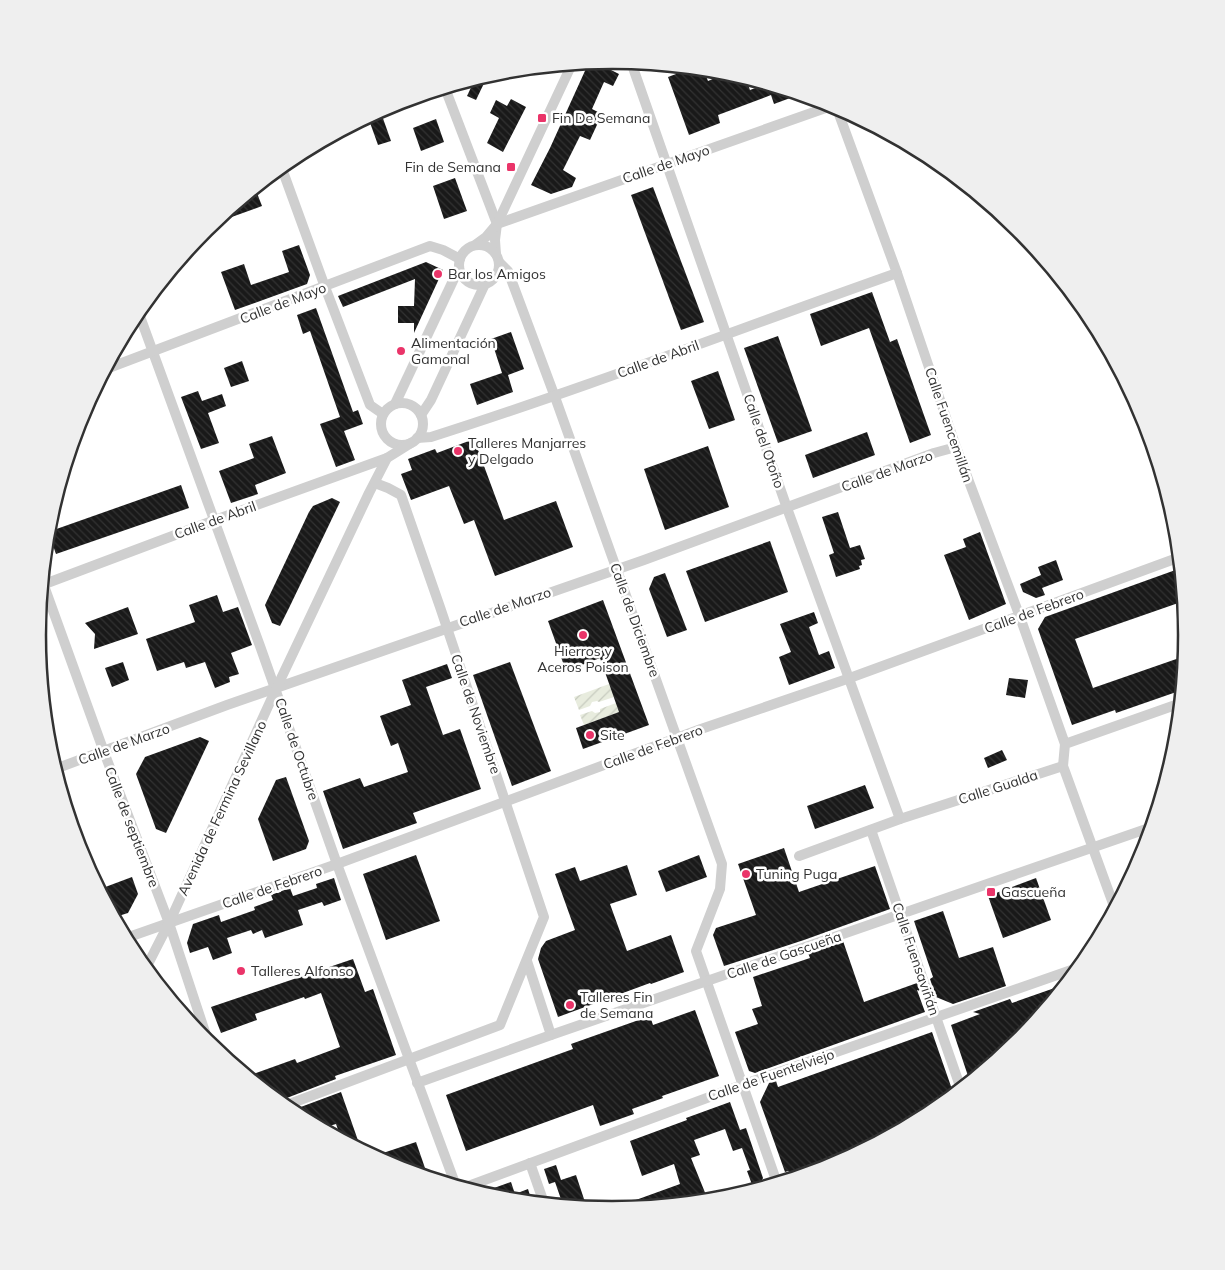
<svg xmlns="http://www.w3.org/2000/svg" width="1225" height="1270" font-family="Mulish,sans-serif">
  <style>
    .garden { fill: url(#garden-furrows) }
    .building { fill: url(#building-back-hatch) }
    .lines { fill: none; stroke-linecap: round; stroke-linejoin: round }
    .street { stroke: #cfcfcf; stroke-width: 10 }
    .poi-dot { fill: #ea3469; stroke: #fff; stroke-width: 2 }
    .labels { text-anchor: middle; stroke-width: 5; stroke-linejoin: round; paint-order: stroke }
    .poi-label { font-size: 14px; fill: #323232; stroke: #fff; text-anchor: start }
    .street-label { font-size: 14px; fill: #323232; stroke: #fff }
    .rim { fill: none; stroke: #323232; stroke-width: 2.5 }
  </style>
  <defs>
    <pattern id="garden-furrows" width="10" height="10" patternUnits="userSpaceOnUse" patternTransform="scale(1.25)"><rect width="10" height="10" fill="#e8ecde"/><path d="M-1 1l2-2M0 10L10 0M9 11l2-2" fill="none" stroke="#c7cbbf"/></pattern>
    <pattern id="building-back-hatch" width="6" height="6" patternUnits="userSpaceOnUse" patternTransform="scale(1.25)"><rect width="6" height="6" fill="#191919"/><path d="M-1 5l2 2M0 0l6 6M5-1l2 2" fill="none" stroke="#323232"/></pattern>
  </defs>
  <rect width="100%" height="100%" fill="#fff"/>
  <g class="garden">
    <path d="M609 684 614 697 599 702 597 701 592 702 590 706 579 710 574 697Z"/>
    <path d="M616 703 619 712 584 725 580 715 592 711 595 713 600 712V709Z"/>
  </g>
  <g class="building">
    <path d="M608 60 605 67 619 74 613 86 604 82 592 109 602 114 590 140 580 136 563 170 576 178 572 187 551 194 531 185 550 148 589 62Z"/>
    <path d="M692 68 703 69 708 81 729 72 745 77 750 90 766 84 801 94 774 104 771 95 718 115 720 123 689 135 668 77Z"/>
    <path d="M488 75 476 100 467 96 475 79Z"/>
    <path d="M511 99 526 107 503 152 487 143 499 118 490 113 496 100 507 106Z"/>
    <path d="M380 110 391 141 378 145 368 117Z"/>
    <path d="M436 119 444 142 421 151 413 128Z"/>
    <path d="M455 178 467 211 444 219 433 186Z"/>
    <path d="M653 187 704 322 681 330 631 195Z"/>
    <path d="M255 188 262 206 215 223 214 222Z"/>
    <path d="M299 245 310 275 307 284 235 310 221 272 244 264 251 285 289 272 282 251Z"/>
    <path d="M426 262 443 270 414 333V323H398V306H414L415 279 343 307 338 296Z"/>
    <path d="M872 292 890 342 897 339 931 435 910 443 869 328 821 346 810 314Z"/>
    <path d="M316 308 353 412 358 410 363 424 344 431 355 460 336 467 320 424 340 417 310 331 303 334 297 315Z"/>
    <path d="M511 332 524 369 508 375 513 392 477 405 470 384 502 373 491 339Z"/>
    <path d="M778 336 812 431 778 443 744 348Z"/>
    <path d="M242 361 249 381 231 387 224 368Z"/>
    <path d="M718 371 735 420 709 429 691 381Z"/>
    <path d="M198 391 202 401 222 394 226 406 208 413 219 443 201 449 181 397Z"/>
    <path d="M867 432 875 455 813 478 805 455Z"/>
    <path d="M272 436 286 473 255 485 258 494 231 503 219 471 254 458 249 444Z"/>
    <path d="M474 439 504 520 556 501 573 547 495 576 474 520 464 524 449 486 411 500 401 474 412 470 408 459 435 449 437 453Z"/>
    <path d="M708 446 729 507 665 530 644 469Z"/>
    <path d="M181 485 189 508 56 554 48 532Z"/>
    <path d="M332 498 340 502 289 608 280 626 272 623 265 605 309 512 313 506Z"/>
    <path d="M838 512 850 548 860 545 865 559 861 560 862 565 859 566 860 569 836 577 829 555 834 553 822 517Z"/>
    <path d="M980 532 1006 604 969 620 944 555 966 547 963 539Z"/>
    <path d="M770 541 788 592 705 622 686 571Z"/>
    <path d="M1056 560 1063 580 1042 588 1045 595 1036 598 1023 592 1020 584 1041 575 1038 567Z"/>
    <path d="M1181 568 1184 601 1075 639 1093 688 1185 656 1182 690 1116 713 1115 710 1072 725 1038 629 1045 617Z"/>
    <path d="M665 573 687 630 667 637 649 589 654 577Z"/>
    <path d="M217 595 223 612 238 607 252 645 231 653 239 674 229 677 230 682 215 688 205 662 186 668 184 662 157 671 146 639 195 622 189 605Z"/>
    <path d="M603 600 649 725 583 749 576 728 619 712 600 658 566 671 548 621Z"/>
    <path d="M128 607 138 634 94 649 95 634 85 623Z"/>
    <path d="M814 612 818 623 809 627 819 655 829 651 835 668 789 685 779 657 791 652 780 624Z"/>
    <path d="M123 662 129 680 112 687 105 668Z"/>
    <path d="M510 662 551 771 512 786 473 675Z"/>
    <path d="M447 664 452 678 426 687 443 735 460 729 481 789 413 813 417 823 343 849 323 791 360 778 364 787 408 772 398 743 391 746 380 716 411 705 402 680Z"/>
    <path d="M1009 678 1028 680 1025 698 1006 695Z"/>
    <path d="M200 737 209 741 166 833 156 829 136 774 145 757Z"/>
    <path d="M1002 750 1007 760 988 768 984 758Z"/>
    <path d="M286 777 309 841 306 849 273 861 258 819 276 780Z"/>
    <path d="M865 785 874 808 815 829 807 806Z"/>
    <path d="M784 848 799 892 875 866 890 909 804 940 724 966 713 935 716 928 756 915 738 864Z"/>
    <path d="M416 855 440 921 386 940 363 874Z"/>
    <path d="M699 855 707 877 666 892 658 871Z"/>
    <path d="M627 865 637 895 610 904 627 951 671 935 684 972 651 984 650 983 558 1017 538 959 541 948 546 941 575 930 555 874 575 867 580 881Z"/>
    <path d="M132 877 138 894 128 913 115 917 100 889Z"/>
    <path d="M334 878 341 900 324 906 322 902 298 910 303 925 265 938 262 930 253 934 251 930 227 938 232 953 213 960 208 947 190 953 187 943 193 924 219 915 221 922 255 910 254 907 273 900 271 895 290 888 293 896 317 888 316 884Z"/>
    <path d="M1036 878 1051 920 1003 938 988 896Z"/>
    <path d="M943 911 959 958 993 947 1006 986 953 1004 936 997 930 979 933 977 914 921Z"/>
    <path d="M843 941 864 1002 917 983 920 991 917 990 925 1012 755 1073 749 1071 735 1032 758 1024 752 1009 762 1006 753 977 810 958 808 953Z"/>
    <path d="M353 959 365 992 373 989 396 1055 335 1076 336 1079 279 1101 248 1076 295 1059 297 1063 340 1047 321 993 305 999 304 997 255 1014 257 1020 221 1033 211 1007Z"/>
    <path d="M1066 984 1019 1042 970 1082 951 1025 980 1014 973 1012 1010 999 1012 1003Z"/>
    <path d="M695 1010 719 1076 662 1096 663 1098 632 1109 634 1114 600 1126 593 1105 466 1151 446 1095 573 1049 571 1044 650 1016 653 1025Z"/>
    <path d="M932 1032 954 1095 932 1113 857 1153 795 1175 788 1171 785 1172 760 1102 769 1083 776 1081 778 1087Z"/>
    <path d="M341 1092 361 1149 341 1138 336 1124 322 1128 290 1111Z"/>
    <path d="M730 1102 740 1130 746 1128 763 1178 758 1189 754 1190 747 1171 750 1170 742 1148 733 1151 725 1129 694 1140 700 1155 691 1158 706 1195 683 1203 623 1209 622 1205 680 1184 674 1164 642 1176 630 1141 687 1120 686 1118Z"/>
    <path d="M416 1142 425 1168 422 1175 392 1166 374 1156Z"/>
    <path d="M556 1165 561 1180 576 1175 587 1208 563 1205 555 1182 549 1184 544 1169Z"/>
    <path d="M511 1182 515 1194 528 1189 532 1202 500 1199 480 1193Z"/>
  </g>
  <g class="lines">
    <g class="street">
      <path d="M631 62 787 508 900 819"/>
      <path d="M445 88 497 224 495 240 496 254"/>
      <path d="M836 106 897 273 956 447 1020 617 1065 744"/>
      <path d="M281 166 325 287 370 405 383 414"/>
      <path d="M497 224 834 105"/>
      <path d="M475 245 486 237 497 224 572 64"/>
      <circle cx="479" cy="265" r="20"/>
      <path d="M499 262 508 271 555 397 722 864 720 889 696 951 777 1183"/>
      <path d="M138 311 260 646 337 864 456 1186"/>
      <path d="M106 369 430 246 443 250 460 259"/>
      <circle cx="402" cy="424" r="21"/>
      <path d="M395 404 459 268"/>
      <path d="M421 415 431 400 485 284"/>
      <path d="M417 438 431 437C588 387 741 328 897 273"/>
      <path d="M43 583 104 752 169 923 209 1044"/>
      <path d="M42 585 215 520 387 458"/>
      <path d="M55 769 227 705 644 560 934 453 956 447"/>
      <path d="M871 830 961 1089"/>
      <path d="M799 856 900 819 1063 766"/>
      <path d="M1115 909 1063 766 1065 744 1181 703"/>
      <path d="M126 938 337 864 701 729 847 679 1180 557"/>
      <path d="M527 961 551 1035"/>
      <path d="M146 968 169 923 276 689 369 493 387 458 411 443"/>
      <path d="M417 1083 551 1035 1152 827"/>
      <path d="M284 1106 500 1025 544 917 440 607 401 495 388 488 375 483"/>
      <path d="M530 1163 544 1203"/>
      <path d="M463 1188 742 1085 1080 967"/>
    </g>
  </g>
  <g class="poi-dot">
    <rect x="537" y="113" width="10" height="10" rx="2.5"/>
    <rect x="506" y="162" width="10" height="10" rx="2.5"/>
    <circle cx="438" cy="274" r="5"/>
    <circle cx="401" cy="351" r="5"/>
    <circle cx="458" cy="451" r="5"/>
    <circle cx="583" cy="635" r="5"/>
    <circle cx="590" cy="735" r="5"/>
    <circle cx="746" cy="874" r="5"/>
    <rect x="986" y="887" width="10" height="10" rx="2.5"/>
    <circle cx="241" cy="971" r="5"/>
    <circle cx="570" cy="1005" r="5"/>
  </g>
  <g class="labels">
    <g class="poi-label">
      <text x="552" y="123">Fin De Semana</text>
      <text x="501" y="172" text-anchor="end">Fin de Semana</text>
      <text x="448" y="279">Bar los Amigos</text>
      <text x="411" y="348">Alimentación<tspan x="411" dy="16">Gamonal</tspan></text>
      <text x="468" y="448">Talleres Manjarres<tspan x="468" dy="16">y Delgado</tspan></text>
      <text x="583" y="656" text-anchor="middle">Hierros y<tspan x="583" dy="16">Aceros Poison</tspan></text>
      <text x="600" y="740">Site</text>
      <text x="756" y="879">Tuning Puga</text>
      <text x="1001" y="897">Gascueña</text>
      <text x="251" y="976">Talleres Alfonso</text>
      <text x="580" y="1002">Talleres Fin<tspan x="580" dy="16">de Semana</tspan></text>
    </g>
    <g class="street-label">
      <text transform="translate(666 164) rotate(-19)" y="5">Calle de Mayo</text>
      <text transform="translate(283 303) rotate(-21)" y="5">Calle de Mayo</text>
      <text transform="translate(658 359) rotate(-20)" y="5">Calle de Abril</text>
      <text transform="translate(949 425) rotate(71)" y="5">Calle Fuencemillán</text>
      <text transform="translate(764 441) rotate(71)" y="5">Calle del Otoño</text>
      <text transform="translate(887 471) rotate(-20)" y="5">Calle de Marzo</text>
      <text transform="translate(215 520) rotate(-20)" y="5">Calle de Abril</text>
      <text transform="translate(505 607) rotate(-19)" y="5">Calle de Marzo</text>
      <text transform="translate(1034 611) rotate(-20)" y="5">Calle de Febrero</text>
      <text transform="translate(635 620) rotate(70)" y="5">Calle de Diciembre</text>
      <text transform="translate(476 714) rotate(71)" y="5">Calle de Noviembre</text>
      <text transform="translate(124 744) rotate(-20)" y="5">Calle de Marzo</text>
      <text transform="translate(653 747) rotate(-20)" y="5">Calle de Febrero</text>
      <text transform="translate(297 749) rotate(71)" y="5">Calle de Octubre</text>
      <text transform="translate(998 787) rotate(-18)" y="5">Calle Gualda</text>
      <text transform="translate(222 808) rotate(-65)" y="5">Avenida de Fermina Sevillano</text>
      <text transform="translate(132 827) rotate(69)" y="5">Calle de septiembre</text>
      <text transform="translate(272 887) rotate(-19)" y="5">Calle de Febrero</text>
      <text transform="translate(784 955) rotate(-19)" y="5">Calle de Gascueña</text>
      <text transform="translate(916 959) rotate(71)" y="5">Calle Fuensaviñán</text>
      <text transform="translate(771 1075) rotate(-19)" y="5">Calle de Fuentelviejo</text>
    </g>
  </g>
  <path d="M0 0H1225V1270H0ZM46 635a566 566 0 1 1 1132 0a566 566 0 1 1-1132 0Z" fill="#efefef" fill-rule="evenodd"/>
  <path class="rim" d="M46 635a566 566 0 1 1 1132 0a566 566 0 1 1-1132 0Z"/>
</svg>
